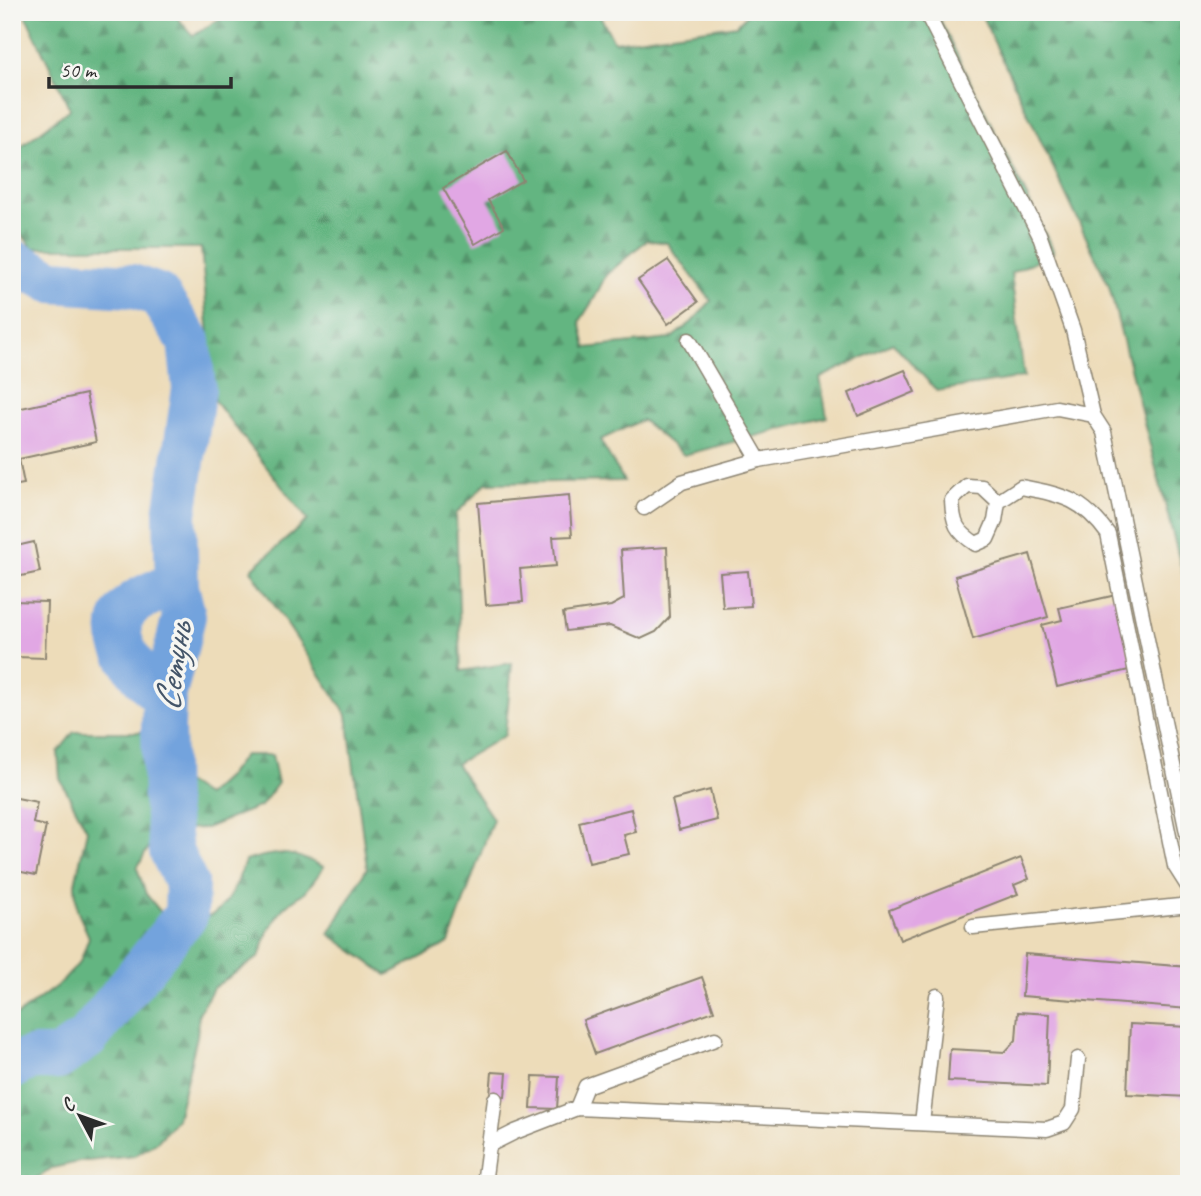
<svg xmlns="http://www.w3.org/2000/svg" width="1201" height="1196" font-family="Caveat,sans-serif">
  <style>
    .forest { fill: url(#forest-firs); stroke: #477056; stroke-width: 2; fill-rule: evenodd }
    .lines { fill: none; stroke-linecap: round; stroke-linejoin: round }
    .river { stroke: #73a3dd; stroke-width: 44 }
    .building { fill: #e1a7e4 }
    .service-casing { stroke: #8c8472; stroke-width: 17 }
    .service { stroke: #fff; stroke-width: 14 }
    .labels { text-anchor: middle; stroke-width: 7; stroke-linejoin: round; paint-order: stroke }
    .water-label { font-size: 37px; font-style: italic; fill: #445569; stroke: #f6f6f2 }
  </style>
  <defs>
    <pattern id="forest-firs" width="22" height="20" patternUnits="userSpaceOnUse" patternTransform="scale(1.75)"><rect width="22" height="20" fill="#63b581"/><path d="M5 1l3.5 6h-7zM16 11l3.5 6h-7z" fill="#52936a"/></pattern>
  </defs>
  <rect width="100%" height="100%" fill="#f6f6f2"/>
  <filter id="ink" filterUnits="userSpaceOnUse"><feTurbulence type="fractalNoise" baseFrequency=".0143" numOctaves="2"/><feDisplacementMap in="SourceGraphic" scale="14" xChannelSelector="R" yChannelSelector="G"/><feConvolveMatrix kernelMatrix="1 2 1 2 8 2 1 2 1" color-interpolation-filters="sRGB"/></filter>
  <filter id="wash" filterUnits="userSpaceOnUse"><feTurbulence type="fractalNoise" baseFrequency=".00686" numOctaves="4" result="noise"/><feDisplacementMap in="SourceGraphic" scale="28" xChannelSelector="R" yChannelSelector="G"/><feGaussianBlur stdDeviation="1.57" result="paint"/><feColorMatrix in="noise" values="0 0 0 0 0 0 0 0 0 0 0 0 0 0 0 0 0 1.4 0 .05"/><feComposite in="paint" operator="in"/></filter>
  <g filter="url(#wash)">
    <rect width="100%" height="100%" fill="#eddcb9"/>
    <g class="forest">
      <path d="M24 12H173L193 36 230 12H598L614 42 737 25 749 12H936L1054 252 1011 273 1024 377 937 391 893 343 820 378 827 417 684 455 642 420 600 440 624 481 486 483 456 514 461 671 512 663 505 735 456 764 493 819 449 943 387 975 329 934 367 868 347 715 251 570 308 520 215 401 201 248H33L12 223V153L70 109ZM647 240 667 243 711 301 692 322 670 339 586 348 580 321 594 299 606 275Z"/>
      <path d="M980 12H1189V597L1109 286Z"/>
      <path d="M74 732H158L172 756 183 781 206 796 228 776 244 755H272L278 783 261 806 206 828 177 829 151 843 137 868 146 894 163 915C172 917 183 920 192 920 224 920 236 887 245 861 280 850 290 851 324 867L306 891 284 907 268 931 259 957 213 988 199 1013 197 1036 177 1119 158 1141 134 1156 79 1162 52 1168 28 1184H12V1019L62 982 80 962 89 937 77 910 75 884 87 830 60 779 58 752Z"/>
    </g>
    <g class="lines">
      <g class="river">
        <path d="M12 261 52 281 132 286 158 295 189 341 194 389 175 514 177 587 184 616 164 698 163 728 165 799 171 851 187 885 186 915 87 1038 58 1058H35L17 1063 12 1068"/>
        <path d="M164 698C139 676 95 628 137 601 153 592 159 589 177 587"/>
      </g>
    </g>
    <g id="blocks">
      <g class="building">
        <path d="M507 151 523 180 488 200 504 227 475 244 443 188Z"/>
        <path d="M668 260 698 302 668 324 638 280Z"/>
        <path d="M905 370 915 392 858 416 849 393Z"/>
        <path d="M86 394 96 442 19 459 24 484 12 486V410Z"/>
        <path d="M569 495 572 536 553 537 556 566 520 569 523 602 486 605 478 503Z"/>
        <path d="M34 542 40 572 12 578V547Z"/>
        <path d="M667 547 670 617 656 632 641 639 610 626 566 631 563 613 611 606 624 599 621 550Z"/>
        <path d="M1030 554 1048 617 973 639 955 576Z"/>
        <path d="M748 571 751 606 723 608 720 573Z"/>
        <path d="M1116 595 1133 669 1057 687 1042 625 1062 620 1059 608Z"/>
        <path d="M12 601 47 602 45 658 17 657 16 670H12Z"/>
        <path d="M710 790 717 820 679 830 672 800Z"/>
        <path d="M12 797 37 802 33 823 46 826 36 875 12 870Z"/>
        <path d="M631 809 636 832 624 835 629 854 589 863 579 822Z"/>
        <path d="M1021 858 1029 879 1014 885 1018 894 900 940 889 910Z"/>
        <path d="M1025 954 1189 967V1009L1022 996Z"/>
        <path d="M702 977 714 1011 595 1054 583 1020Z"/>
        <path d="M1018 1012 1050 1014 1047 1086 948 1081 950 1049 1005 1052 1016 1040Z"/>
        <path d="M1130 1024 1189 1027V1097L1127 1094Z"/>
        <path d="M492 1072 507 1073 505 1097 490 1095Z"/>
        <path d="M533 1076 559 1077 557 1109 531 1108Z"/>
      </g>
    </g>
  </g>
  <g filter="url(#ink)">
    <use href="#blocks" fill-opacity="0" stroke="#8c8472" stroke-width="2"/>
    <g class="lines">
      <defs>
        <g id="service">
          <path d="M926 12 1039 234 1073 330 1093 415"/>
          <path d="M689 340 759 460"/>
          <path d="M998 502 982 487 967 486 952 500C953 524 956 531 976 544L987 539 995 521 998 502 1021 487C1062 495 1082 498 1108 534L1175 866 1189 888"/>
          <path d="M644 508 682 482 759 460 1057 408 1093 415 1104 432 1189 842"/>
          <path d="M973 927 1180 906 1189 903"/>
          <path d="M577 1108 586 1086 715 1039"/>
          <path d="M922 1123 937 996"/>
          <path d="M489 1145 515 1132 577 1108 1047 1129 1064 1123 1073 1109 1078 1059"/>
          <path d="M484 1184 495 1099"/>
        </g>
      </defs>
      <use href="#service" class="service-casing"/>
      <use href="#service" class="service"/>
    </g>
  </g>
  <g class="labels">
    <g class="water-label">
      <text transform="translate(172 667) rotate(-81)" y="13">Сетунь</text>
    </g>
  </g>
  <rect width="1201" height="1196" fill="none" stroke="#f6f6f2" stroke-width="42"/>
  <g transform="translate(80 1116) rotate(311)" stroke="#f6f6f2" stroke-width="5" paint-order="stroke">
  <path d="M0-5L12 26L0 18L-12 26Z" fill="#2b2b2b"/>
  <text y="-10" font-size="19" font-weight="bold" text-anchor="middle" fill="#2b2b2b">С</text>
  </g>
  <path d="M49 77v10h182v-10" fill="none" stroke="#2b2b2b" stroke-width="3.5"/>
  <text x="60" y="77" font-size="21" fill="#2b2b2b" stroke="#f6f6f2" stroke-width="5" paint-order="stroke">50 m</text>
</svg>
